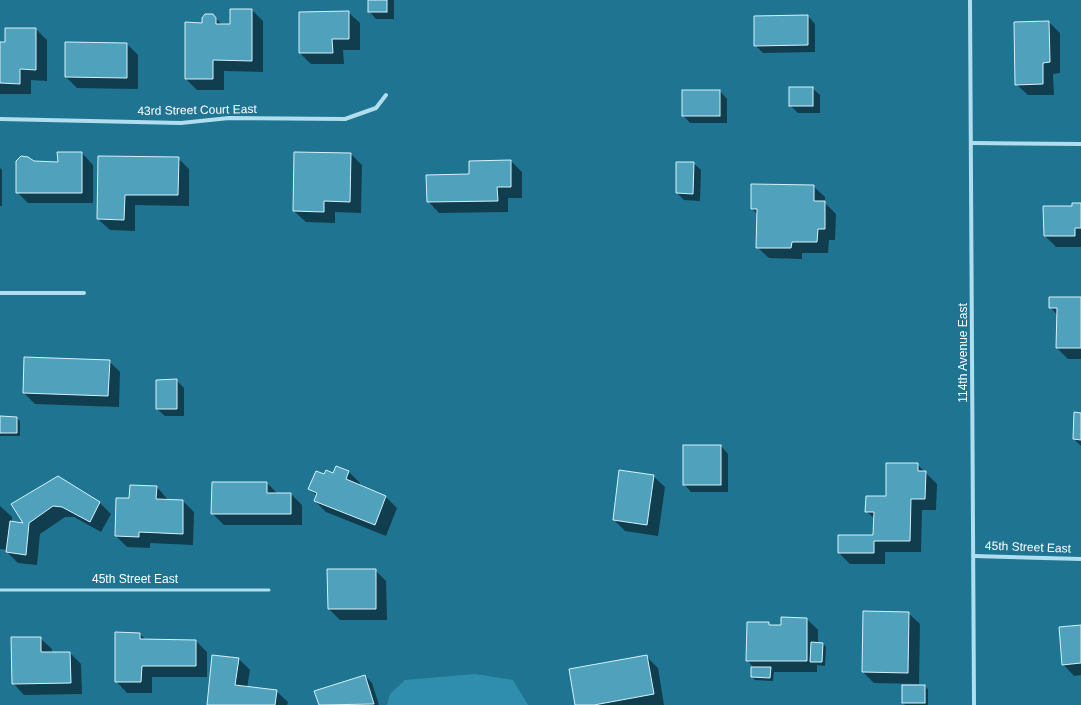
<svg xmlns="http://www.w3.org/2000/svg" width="1081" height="705" font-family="Helvetica,sans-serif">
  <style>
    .green { fill: #2f8ead }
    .shadow { fill: #0007 }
    .building { fill: #4fa1bc; stroke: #d6f1fa }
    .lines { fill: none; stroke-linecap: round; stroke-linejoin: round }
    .lane { stroke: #b0deee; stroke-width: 3 }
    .street { stroke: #b0deee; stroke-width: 4 }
    .labels { text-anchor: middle; stroke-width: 4; stroke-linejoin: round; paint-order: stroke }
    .street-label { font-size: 12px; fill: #fff; stroke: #1f7492 }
  </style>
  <rect width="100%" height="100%" fill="#1f7492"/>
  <path class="green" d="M475 674 513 680 528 705H387L390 694 405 680Z"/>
  <g class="shadow">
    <path d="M369 0H394V19H376L369 11Z"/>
    <path d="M252 10 263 21V72L224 71V90H197L186 79 203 24 213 15 222 25H231Z"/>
    <path d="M348 12 360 23V50H343L344 64H311L300 53Z"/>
    <path d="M808 16 815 24V52L763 53 755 45Z"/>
    <path d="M1049 22 1060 33V73L1053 74 1054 95H1028L1016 84Z"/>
    <path d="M36 29 47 40V81L31 80V94H0V43H6Z"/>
    <path d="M127 44 138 55V89L77 88 66 77Z"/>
    <path d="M812 88 820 95V113H798L790 105Z"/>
    <path d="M720 91 727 99V123H690L683 115Z"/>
    <path d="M82 153 93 165V203H28L17 192 33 162 59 163Z"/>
    <path d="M351 154 362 165 361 213 335 212V223L306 222 294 211Z"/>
    <path d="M99 157 178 158 189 169V206L135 205V231L110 230 98 219Z"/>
    <path d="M511 161 522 172V198H508V212L439 213 428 201 470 175Z"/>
    <path d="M693 163 701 170 700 201 684 200 677 193Z"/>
    <path d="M0 168 2 170V206H0Z"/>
    <path d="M813 186 825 197V203L836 214 835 240H829L828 253H802V259L769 258 757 247 758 215 752 209Z"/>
    <path d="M1081 204V247H1056L1045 236 1073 207Z"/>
    <path d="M1081 298V359H1068L1057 348 1058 316 1050 307Z"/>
    <path d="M109 361 120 372 119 407 35 404 24 393Z"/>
    <path d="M176 380 184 388V416H165L157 409Z"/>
    <path d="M1075 413 1081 414V446L1074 439Z"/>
    <path d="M0 417 17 418 20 421V436H0Z"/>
    <path d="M721 446 728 454V492H691L684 484Z"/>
    <path d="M917 464 937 484 936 510H922L921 552H885V564H850L839 553V536H874L875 519 866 511 887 497Z"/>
    <path d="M337 467 349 472 360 483 359 486 386 497 397 508 386 536 326 512 315 501 317 496 310 489 325 476 334 474Z"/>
    <path d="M653 476 665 487 658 536 625 531 614 520Z"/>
    <path d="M58 477 100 503 111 514 101 532 74 517H65L40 534 37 565 18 563 7 552V550L0 549V506L12 517V522L25 525Z"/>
    <path d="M267 483 278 494H291L302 505V525H224L212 513Z"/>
    <path d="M157 487 168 500 183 501 194 512 193 545 150 543V548L127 547 116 536 130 499Z"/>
    <path d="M328 570H375L386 581 387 620H340L329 609Z"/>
    <path d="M908 613 920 624 919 684 874 683 863 672Z"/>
    <path d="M807 619 818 630V643H823L826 647 825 666 817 665V672H774L773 681 755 680 752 677 754 668 747 660 768 623 771 626H782Z"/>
    <path d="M1081 626V675L1074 676 1063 664Z"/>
    <path d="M140 634 146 640 196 641 207 652V677H152V693H127L116 681Z"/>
    <path d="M40 638 52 649V653H70L81 664 82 694 24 695 13 683Z"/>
    <path d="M646 656 658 668 664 705H576Z"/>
    <path d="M239 659 250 670 247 688 276 691 288 702 287 705H208Z"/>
    <path d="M365 676 372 683 379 705H320L315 692Z"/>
    <path d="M924 686 928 689V705H905L903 703Z"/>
  </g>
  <g class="building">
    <rect x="368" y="0" width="19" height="12"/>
    <path d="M230 9H252V61L213 60V79H185V22L202 23V18L205 14H213L216 18V24H230Z"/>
    <path d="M349 11V39H332L333 53H299V12Z"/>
    <path d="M808 15V45L754 46V16Z"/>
    <path d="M1049 21 1050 62 1043 63V84L1015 85 1014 22Z"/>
    <path d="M5 28H36V70L20 69V84L0 83V42H5Z"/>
    <path d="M65 42 127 43V78L65 77Z"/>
    <rect x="789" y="87" width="24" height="19"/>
    <rect x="682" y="90" width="38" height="26"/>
    <path d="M57 152H82V193H16V161L21 156 28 157 34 161 58 162Z"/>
    <path d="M294 152 351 153 350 202 324 201V212L293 211Z"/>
    <path d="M98 156 179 157 178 195H125L124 220 97 219Z"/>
    <path d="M511 160V187H497L498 201 427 202 426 175 469 174V161Z"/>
    <path d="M676 162H694L693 194 676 193Z"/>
    <path d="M751 184 814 185V201H825V229H818L817 242H792L791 248H756L757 209H751Z"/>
    <path d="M1072 203H1081V228H1075V236H1044L1043 206H1072Z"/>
    <path d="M1049 297H1081V348H1056L1057 308H1049Z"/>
    <path d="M24 357 110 360 108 396 23 393Z"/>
    <path d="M177 379V409H156V380Z"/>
    <path d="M1074 412 1081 413V440L1073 439Z"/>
    <path d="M0 416 17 417V433H0Z"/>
    <rect x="683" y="445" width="38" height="40"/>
    <path d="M886 463H918V471H926L925 499H911L910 541H874V553H838V535H873L874 512H865L866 496H886Z"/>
    <path d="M336 466 349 471 346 479 386 496 375 525 314 501 317 493 308 489 316 471 324 474 326 470 333 473Z"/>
    <path d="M619 470 654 475 647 525 613 520Z"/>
    <path d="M58 476 100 502 90 522 62 507 53 506 29 523 26 555 6 552 10 521 23 523 11 504Z"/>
    <path d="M212 482H267V493H291V514H211Z"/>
    <path d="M130 485 157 486 156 499 183 500V534L139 532V537L115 536 116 498H129Z"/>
    <path d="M327 569H376V609H328Z"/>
    <path d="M863 611 909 612 908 673 862 672Z"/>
    <path d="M781 617 807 618V661H746L747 622H769V625H781Z"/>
    <path d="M1081 625V663L1062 665 1059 627Z"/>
    <path d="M115 632 140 633V639L196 640V666H142L141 682H115Z"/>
    <path d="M11 637H41V652H70L71 683 12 684Z"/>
    <path d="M811 642 823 643 822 662H810Z"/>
    <path d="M212 655 239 658 235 685 277 690 275 705H207Z"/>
    <path d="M647 655 654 694 594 705H575L569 669Z"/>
    <path d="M751 667H771L770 678 751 677Z"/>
    <path d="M365 675 374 704 319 705 314 691Z"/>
    <rect x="902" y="685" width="23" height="18"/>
  </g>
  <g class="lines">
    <path class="lane" d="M0 590H269"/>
    <g class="street">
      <path d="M970 0 974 705"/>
      <path d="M0 119 181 123 229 118 345 119 376 108 386 95"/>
      <path d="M971 143 1081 144"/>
      <path d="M0 293H84"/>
      <path d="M974 556 1081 559"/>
    </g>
  </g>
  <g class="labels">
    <g class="street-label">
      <text transform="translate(197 110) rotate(-1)" y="4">43rd Street Court East</text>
      <text transform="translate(963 353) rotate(-90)" y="4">114th Avenue East</text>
      <text transform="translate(1028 547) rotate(2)" y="4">45th Street East</text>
      <text x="135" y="583">45th Street East</text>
    </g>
  </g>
</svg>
